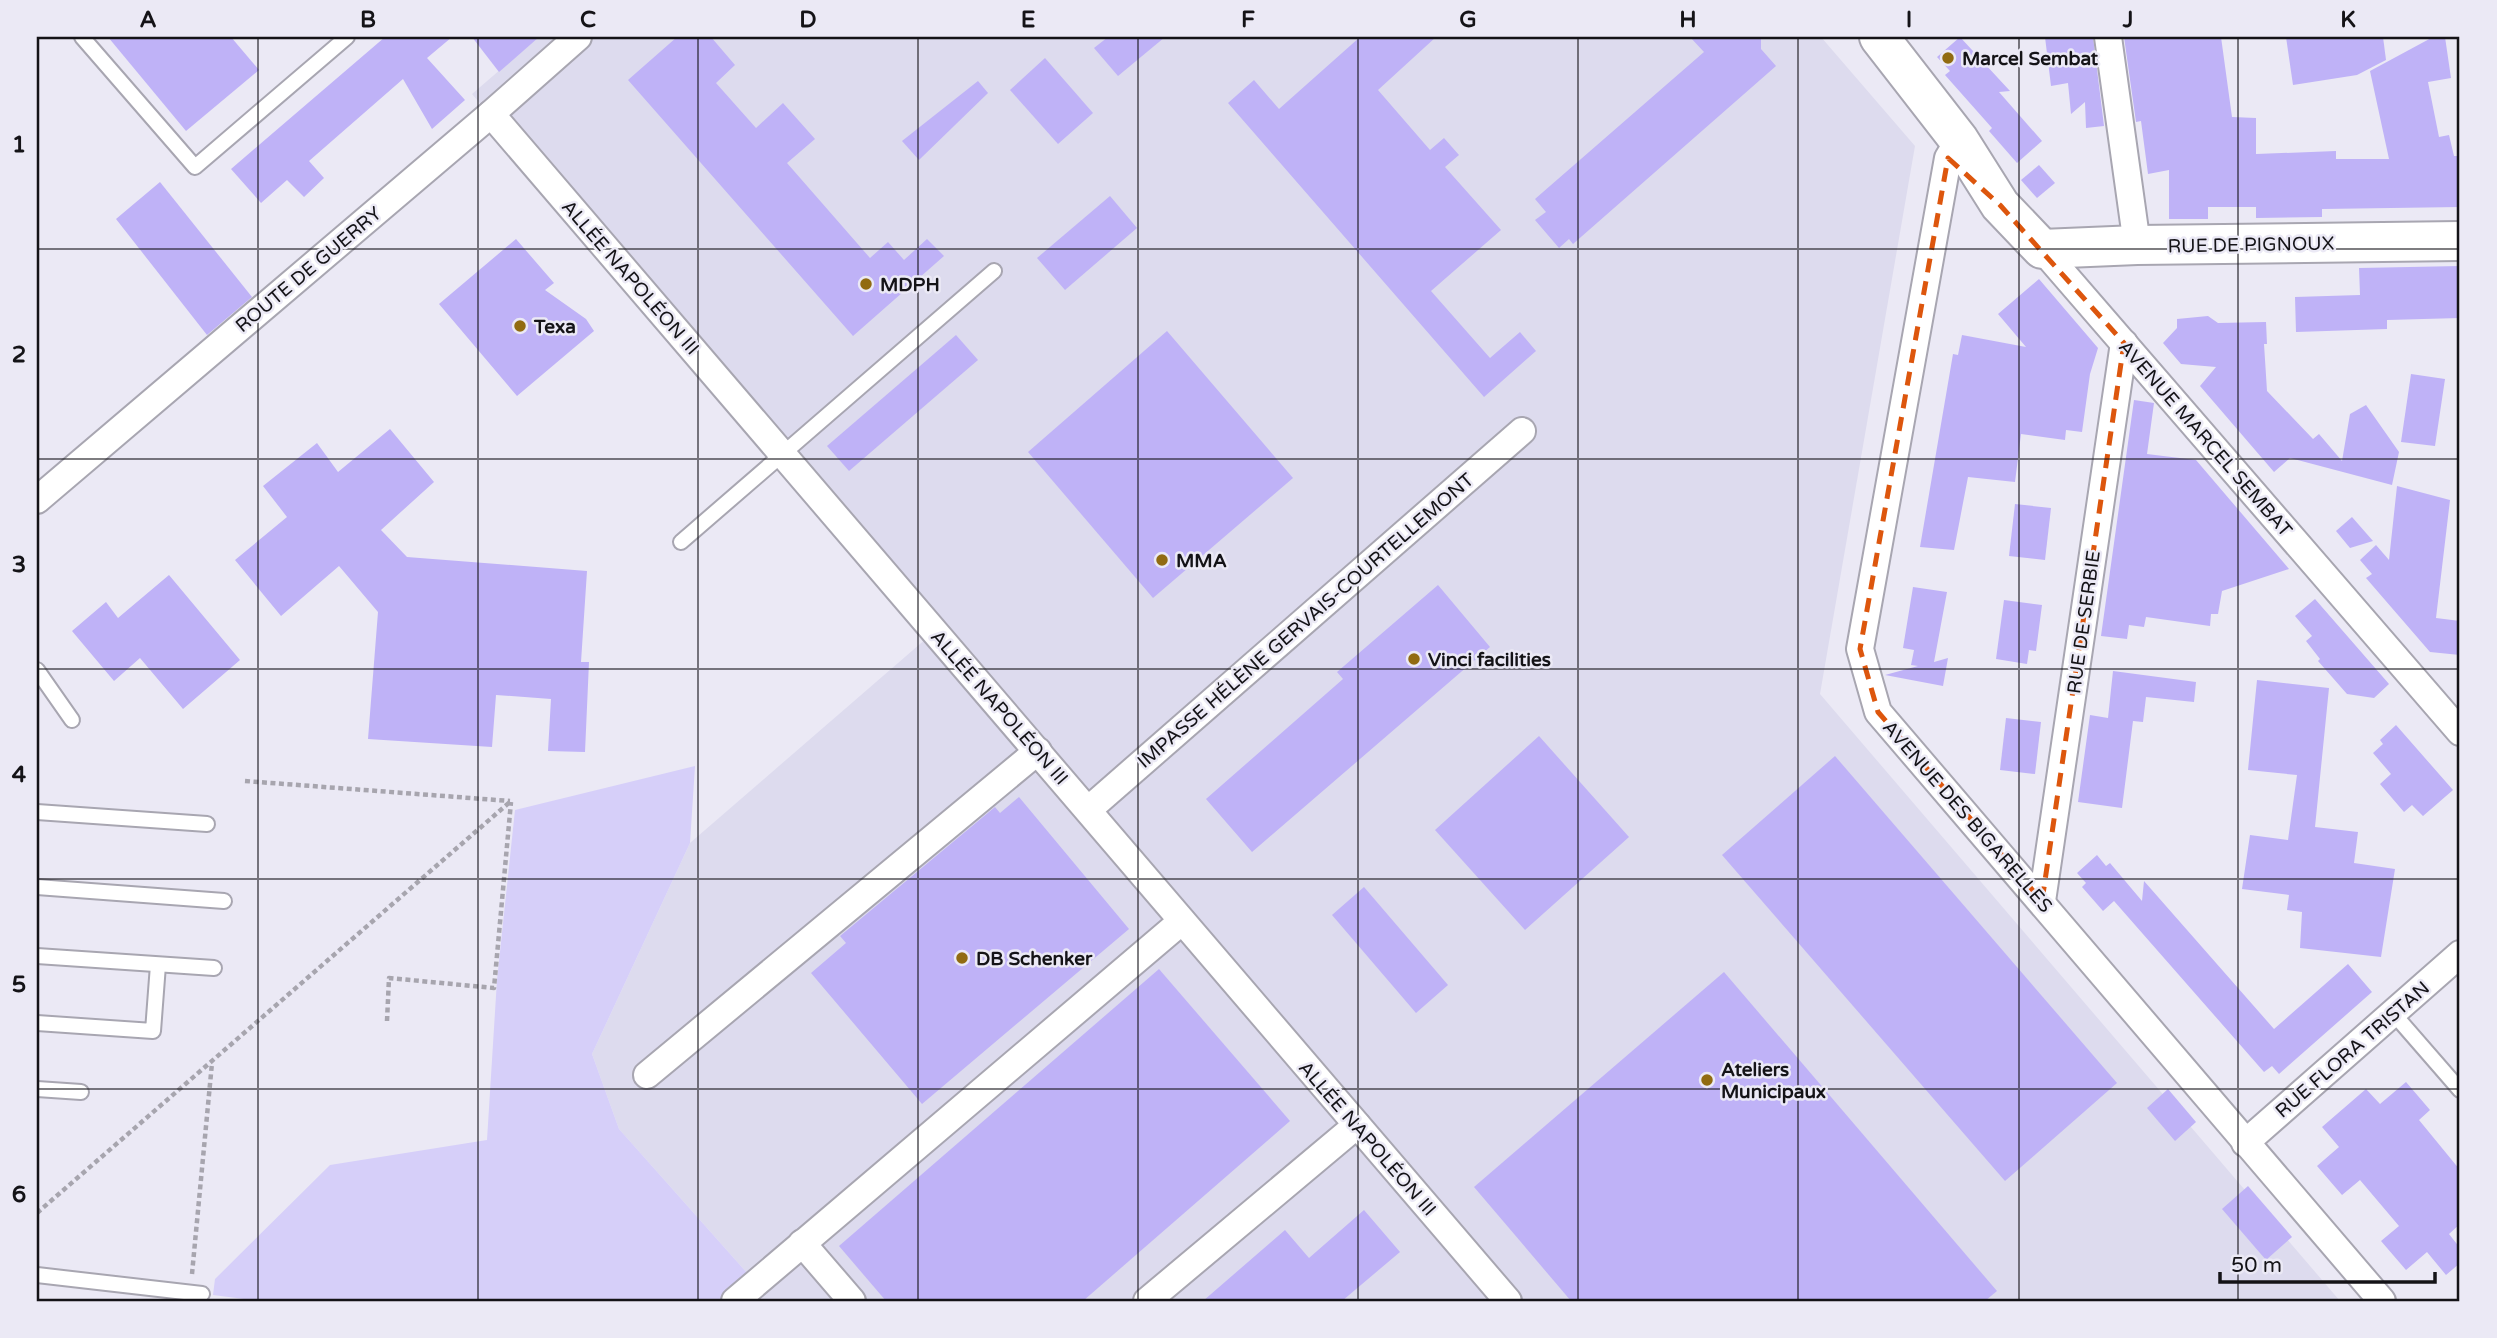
<svg xmlns="http://www.w3.org/2000/svg" width="2497" height="1338" font-family="'Varela Round',sans-serif">
  <style>
    .built { fill: #dddbee }
    .green { fill: #d6cff9 }
    .building { fill: #bfb2f7 }
    .lines { fill: none; stroke-linecap: round; stroke-linejoin: round }
    .service-casing { stroke: #a8a6b1; stroke-width: 18 }
    .minor-casing { stroke: #a8a6b1; stroke-width: 30 }
    .secondary-casing { stroke: #a8a6b1; stroke-width: 42 }
    .path { stroke: #a7a5ae; stroke-width: 4.5; stroke-dasharray: 5 3.5; stroke-linecap: butt }
    .service { stroke: #fff; stroke-width: 14 }
    .minor { stroke: #fff; stroke-width: 26 }
    .secondary { stroke: #fff; stroke-width: 38 }
    .marked { fill: none; stroke: #dd560d; stroke-width: 5; stroke-dasharray: 14 9; stroke-linejoin: round }
    .grid { fill: none; stroke: #141317; stroke-width: 2; stroke-opacity: 0.55 }
    .poi-dot { fill: #916b11; stroke: #ebe9f5; stroke-width: 2.5 }
    .labels { text-anchor: middle; stroke-width: 5; stroke-linejoin: round; paint-order: stroke }
    .poi-label { font-size: 19px; font-weight: bold; fill: #141317; stroke: #ebe9f5; text-anchor: start }
    .street-label { font-size: 19px; fill: #141317; stroke: #ebe9f5 }
    .neatline { fill: none; stroke: #141317; stroke-width: 2.5 }
    .grid-label { font-size: 23px; text-anchor: middle; font-weight: bold; fill: #141317 }
  </style>
  <rect width="100%" height="100%" fill="#ebe9f5"/>
  <path class="built" d="M538 37H1821L1915 146 1820 694 2340 1301H735L756 1283 619 1129 592 1054 690 843 935 631 472 94Z"/>
  <path class="green" d="M695 766 690 843 592 1054 619 1129 756 1283 735 1301H260L213 1295 215 1279 330 1165 487 1140 497 980 515 810Z"/>
  <g class="building">
    <path d="M108 37H231L259 70 186 131Z"/>
    <path d="M385 37H452L427 58 465 100 432 129 403 79 309 161 324 178 304 197 287 180 261 203 231 169Z"/>
    <path d="M472 37H539L499 72Z"/>
    <path d="M677 37H711L735 65 716 83 756 128 783 103 815 139 787 163 870 258 888 242 904 260 927 239 944 256 853 336 628 80Z"/>
    <path d="M1108 37H1165L1118 76 1094 48Z"/>
    <path d="M1360 37H1436L1378 90 1430 150 1444 138 1459 155 1445 167 1501 230 1431 291 1490 358 1520 332 1536 351 1484 397 1228 103 1254 80 1279 109Z"/>
    <path d="M1690 37H1761V49L1776 66 1573 244 1569 239 1559 248 1535 220 1546 212 1535 199 1704 52Z"/>
    <path d="M1960 37 2010 91 1999 92 2042 141 2017 163 1989 131 1992 128 1945 75 1950 71 1937 57Z"/>
    <path d="M2045 37H2093L2104 126 2086 128 2085 102 2071 114 2068 83 2051 86Z"/>
    <path d="M2124 37H2221L2232 117 2256 118V154L2336 151V159H2389L2370 71 2433 37H2445L2451 78 2428 82 2439 137 2449 135 2454 156H2458L2460 207 2322 209V217L2256 218V207H2208V219H2169V170L2148 174 2141 121 2136 122Z"/>
    <path d="M2286 37H2383L2386 60 2357 75 2293 85Z"/>
    <path d="M1045 58 1093 113 1058 144 1010 90Z"/>
    <path d="M978 81 988 93 919 160 902 141Z"/>
    <path d="M2039 165 2055 183 2037 198 2021 180Z"/>
    <path d="M160 182 252 297 207 335 116 219Z"/>
    <path d="M1110 196 1137 228 1065 290 1037 258Z"/>
    <path d="M516 239 554 283 545 290 586 319 594 331 517 396 439 304Z"/>
    <path d="M2460 266V318L2387 320V329L2296 332 2295 297 2360 295 2359 268Z"/>
    <path d="M2039 279 2098 348 2090 374 2082 432 2066 430 2065 440 2021 434 2015 482 1968 477 1954 550 1920 547 1953 354 1958 355 1962 335 2026 347 1998 314Z"/>
    <path d="M2208 316 2218 323 2266 322 2267 344H2264L2267 391 2313 439 2319 434 2342 461 2350 414 2366 405 2399 452 2392 485 2290 458 2274 472 2200 386 2216 367 2181 364 2163 343 2177 328V319Z"/>
    <path d="M1167 331 1293 478 1153 598 1028 452Z"/>
    <path d="M956 335 978 360 849 471 827 446Z"/>
    <path d="M2411 374 2445 379 2435 446 2401 442Z"/>
    <path d="M2134 400 2154 403 2147 454 2196 460 2289 569 2222 591 2218 614H2211L2210 626 2146 617 2144 627 2129 625 2127 639 2101 636Z"/>
    <path d="M390 429 434 482 381 530 407 557 587 571 581 662H589L585 752 548 751 551 699 496 695 492 747 368 739 378 612 339 566 281 616 235 560 287 517 263 486 317 443 338 472Z"/>
    <path d="M2397 486 2450 500 2436 618 2460 621V655L2430 652 2366 578 2372 574 2360 560 2376 545 2389 560Z"/>
    <path d="M2015 504 2051 508 2045 560 2009 556Z"/>
    <path d="M2352 517 2373 541 2350 548 2336 531Z"/>
    <path d="M169 575 240 660 183 709 140 658 114 681 72 631 106 602 118 618Z"/>
    <path d="M1438 585 1490 647 1252 852 1206 799 1343 679 1337 672Z"/>
    <path d="M1913 587 1947 592 1934 662 1948 658 1943 686 1885 675 1918 666 1911 665 1914 650 1903 648Z"/>
    <path d="M2315 599 2389 684 2374 698 2347 694 2318 661 2320 659 2306 641 2312 636 2295 616Z"/>
    <path d="M2004 600 2042 605 2036 651 2029 650 2027 664 1996 659Z"/>
    <path d="M2113 671 2196 682 2194 702 2146 697 2143 722 2133 721 2122 808 2078 802 2090 715 2108 718Z"/>
    <path d="M2257 680 2329 688 2315 827 2358 832 2354 863 2395 869 2381 957 2300 948 2302 912 2287 910 2289 895 2242 889 2250 835 2288 840 2297 775 2248 770Z"/>
    <path d="M2006 718 2041 722 2035 774 2000 770Z"/>
    <path d="M2396 725 2453 790 2423 816 2412 805 2404 812 2380 784 2391 774 2373 753 2383 744 2380 740Z"/>
    <path d="M1539 736 1629 837 1525 930 1435 830Z"/>
    <path d="M1835 756 2117 1083 2005 1181 1722 855Z"/>
    <path d="M1019 797 1129 929 922 1104 811 973 846 943 840 936 995 807 1000 813Z"/>
    <path d="M2097 855 2106 866 2110 863 2142 901 2144 881 2274 1029 2348 964 2372 992 2279 1074 2272 1066 2264 1072 2114 901 2103 911 2082 887 2086 883 2077 873Z"/>
    <path d="M1364 887 1448 985 1416 1013 1332 915Z"/>
    <path d="M1159 969 1290 1121 1083 1301H886L839 1246Z"/>
    <path d="M1724 972 1997 1291 1985 1301H1571L1474 1187Z"/>
    <path d="M2406 1082 2430 1110 2419 1120 2460 1170V1224L2449 1234 2460 1248V1263L2446 1275 2427 1252 2406 1270 2381 1241 2399 1226 2360 1180 2342 1195 2317 1166 2339 1147 2322 1127 2366 1089 2380 1104Z"/>
    <path d="M2168 1089 2196 1122 2175 1141 2147 1108Z"/>
    <path d="M2248 1186 2292 1237 2266 1260 2222 1209Z"/>
    <path d="M1364 1210 1400 1252 1342 1301H1203L1285 1230 1309 1258Z"/>
  </g>
  <g class="lines">
    <defs>
      <g id="service">
        <path d="M82 37 195 167 347 37"/>
        <path d="M681 542 994 271"/>
        <path d="M37 670 72 720"/>
        <path d="M37 812 207 824"/>
        <path d="M37 887 224 901"/>
        <path d="M37 956 214 968"/>
        <path d="M2393 1013 2460 1090"/>
        <path d="M37 1023 153 1031 158 965"/>
        <path d="M37 1089 81 1092"/>
        <path d="M37 1275 202 1294"/>
      </g>
      <g id="minor">
        <path d="M2108 37 2137 245"/>
        <path d="M491 114 1508 1301"/>
        <path d="M1959 140 1948 158 1860 649 1878 712 2382 1301"/>
        <path d="M2042 249 2460 732"/>
        <path d="M37 500 491 114 578 37"/>
        <path d="M1088 810 1522 431"/>
        <path d="M2042 901 2124 343"/>
        <path d="M647 1075 1038 751"/>
        <path d="M2245 1143 2460 954"/>
        <path d="M802 1243 852 1301"/>
        <path d="M735 1301 1182 921"/>
        <path d="M1147 1301 1357 1125"/>
      </g>
      <path id="secondary" d="M1879 37 1959 140 2000 205 2042 249 2137 245 2460 241"/>
    </defs>
    <use href="#service" class="service-casing"/>
    <use href="#minor" class="minor-casing"/>
    <use href="#secondary" class="secondary-casing"/>
    <g class="path">
      <path d="M245 781 510 801"/>
      <path d="M387 1021 389 978 494 988 511 802"/>
      <path d="M37 1213 511 801"/>
      <path d="M192 1274 212 1063"/>
    </g>
    <use href="#service" class="service"/>
    <use href="#minor" class="minor"/>
    <use href="#secondary" class="secondary"/>
  </g>
  <path class="marked" d="M1948 158 2000 205 2124 343 2042 901 1878 712 1860 649Z"/>
  <path class="grid" d="M258 37V1301M478 37V1301M698 37V1301M918 37V1301M1138 37V1301M1358 37V1301M1578 37V1301M1798 37V1301M2019 37V1301M2238 37V1301M37 249H2460M37 459H2460M37 669H2460M37 879H2460M37 1089H2460"/>
  <g class="poi-dot">
    <circle cx="1948" cy="58" r="7"/>
    <circle cx="866" cy="284" r="7"/>
    <circle cx="520" cy="326" r="7"/>
    <circle cx="1162" cy="560" r="7"/>
    <circle cx="1414" cy="659" r="7"/>
    <circle cx="962" cy="958" r="7"/>
    <circle cx="1707" cy="1080" r="7"/>
  </g>
  <g class="labels">
    <g class="poi-label">
      <text x="1962" y="65">Marcel Sembat</text>
      <text x="880" y="291">MDPH</text>
      <text x="534" y="333">Texa</text>
      <text x="1176" y="567">MMA</text>
      <text x="1428" y="666">Vinci facilities</text>
      <text x="976" y="965">DB Schenker</text>
      <text x="1721" y="1076">Ateliers<tspan x="1721" dy="22">Municipaux</tspan></text>
    </g>
    <g class="street-label">
      <text transform="translate(2251 244) rotate(-1)" y="7">RUE DE PIGNOUX</text>
      <text transform="translate(308 269) rotate(-40)" y="7">ROUTE DE GUERRY</text>
      <text transform="translate(631 277) rotate(49)" y="7">ALLÉE NAPOLÉON III</text>
      <text transform="translate(2206 438) rotate(49)" y="7">AVENUE MARCEL SEMBAT</text>
      <text transform="translate(1305 620) rotate(-41)" y="7">IMPASSE HÉLÈNE GERVAIS-COURTELLEMONT</text>
      <text transform="translate(2083 622) rotate(-82)" y="7">RUE DE SERBIE</text>
      <text transform="translate(1000 707) rotate(49)" y="7">ALLÉE NAPOLÉON III</text>
      <text transform="translate(1968 816) rotate(49)" y="7">AVENUE DES BIGARELLES</text>
      <text transform="translate(2352 1049) rotate(-41)" y="7">RUE FLORA TRISTAN</text>
      <text transform="translate(1368 1138) rotate(49)" y="7">ALLÉE NAPOLÉON III</text>
    </g>
  </g>
  <rect width="2497" height="1338" fill="none" stroke="#ebe9f5" stroke-width="77"/>
  <path d="M2220 1272v10h215v-10" fill="none" stroke="#141317" stroke-width="3.5"/>
  <text x="2231" y="1272" font-size="21" fill="#141317" stroke="#ebe9f5" stroke-width="5" paint-order="stroke">50 m</text>
  <rect x="38" y="38" width="2420" height="1262" class="neatline"/>
  <g class="grid-label">
    <text x="148" y="27">A</text>
    <text x="368" y="27">B</text>
    <text x="588" y="27">C</text>
    <text x="808" y="27">D</text>
    <text x="1028" y="27">E</text>
    <text x="1248" y="27">F</text>
    <text x="1468" y="27">G</text>
    <text x="1688" y="27">H</text>
    <text x="1909" y="27">I</text>
    <text x="2128" y="27">J</text>
    <text x="2348" y="27">K</text>
    <text x="19" y="152">1</text>
    <text x="19" y="362">2</text>
    <text x="19" y="572">3</text>
    <text x="19" y="782">4</text>
    <text x="19" y="992">5</text>
    <text x="19" y="1202">6</text>
  </g>
</svg>
